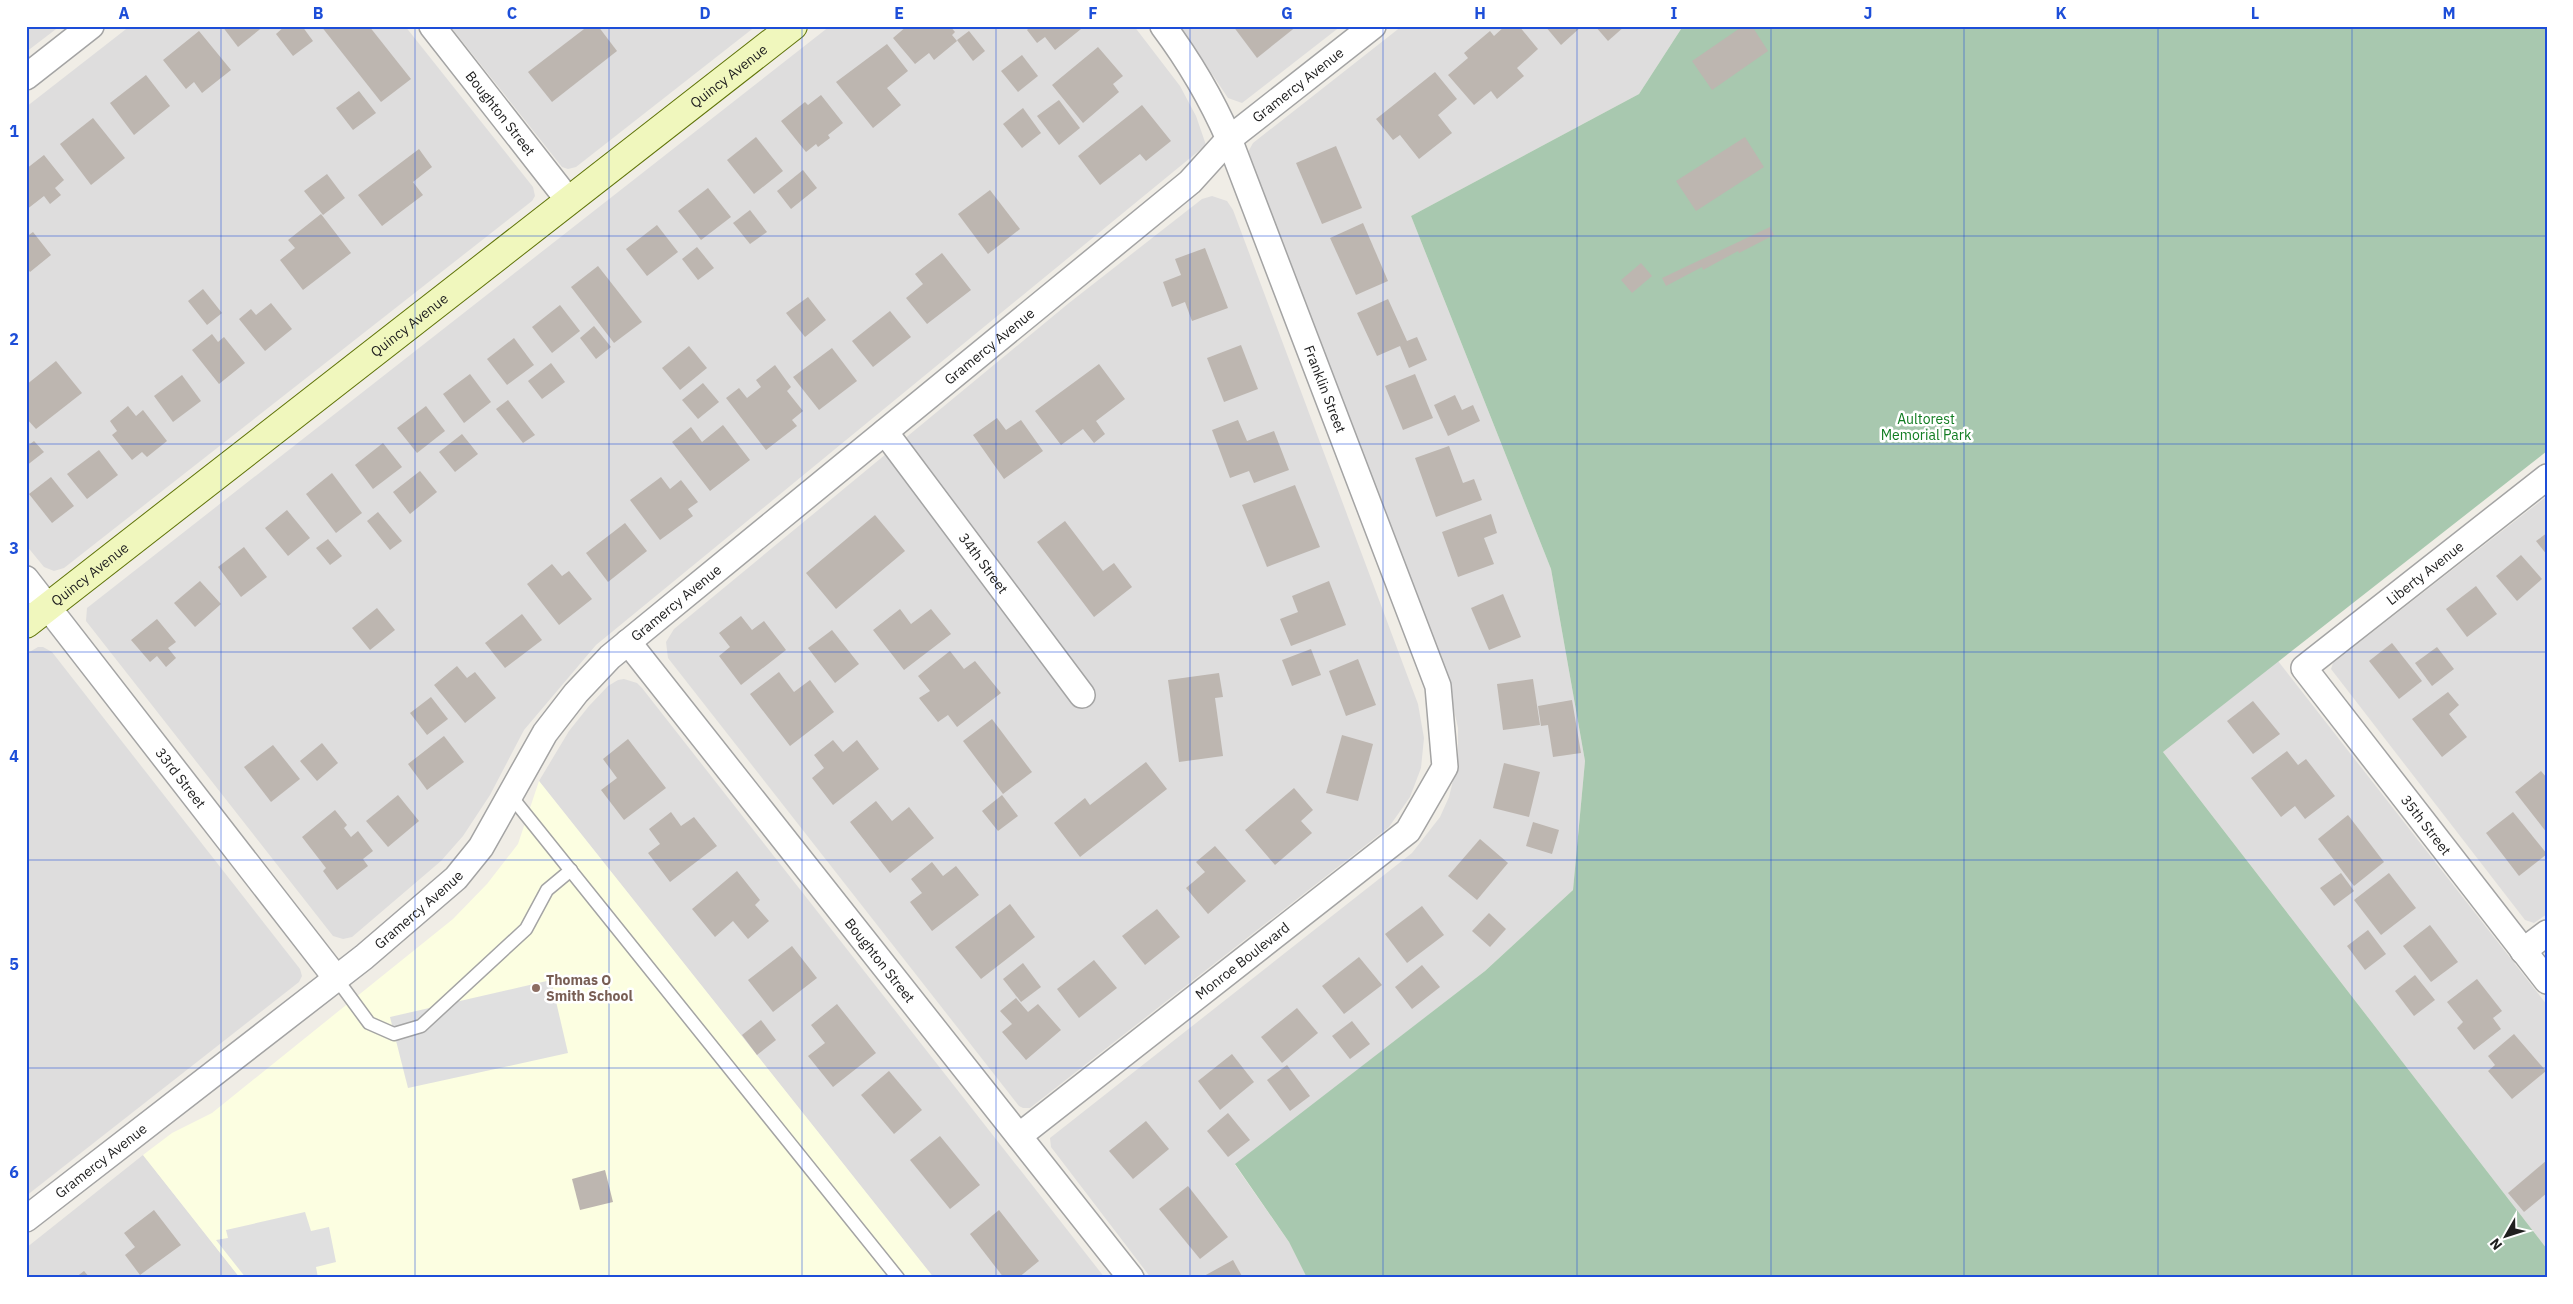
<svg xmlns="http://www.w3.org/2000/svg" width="2573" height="1304" font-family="'IBM Plex Sans',sans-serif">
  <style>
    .residential { fill: #dedddd }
    .education { fill: #fcfee1 }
    .cemetery { fill: #a8c8af }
    .parking { fill: #e0e0e0 }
    .building { fill: #bdb6b0 }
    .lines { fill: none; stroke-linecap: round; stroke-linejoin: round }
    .lane-casing { stroke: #a4a4a4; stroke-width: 15 }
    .street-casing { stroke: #a4a4a4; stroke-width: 28 }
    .secondary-casing { stroke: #607409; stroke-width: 30 }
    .lane { stroke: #fff; stroke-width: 12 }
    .street { stroke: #fff; stroke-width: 25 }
    .secondary { stroke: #f0f7bd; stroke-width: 28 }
    .grid { fill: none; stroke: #1d4ed8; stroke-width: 1; stroke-opacity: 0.55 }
    .education-dot { fill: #8d6e63; stroke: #fff; stroke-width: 2 }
    .labels { text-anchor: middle; stroke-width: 5; stroke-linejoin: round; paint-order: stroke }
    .street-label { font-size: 14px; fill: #202020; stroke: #fff }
    .park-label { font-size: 14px; fill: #107c21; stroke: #fff }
    .education-label { font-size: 14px; font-weight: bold; fill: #785e54; stroke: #fff; text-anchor: start }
    .neatline { fill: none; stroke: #1d4ed8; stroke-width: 2 }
    .grid-label { font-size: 16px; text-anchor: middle; font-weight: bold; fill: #1d4ed8 }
  </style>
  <rect width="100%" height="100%" fill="#f0ede6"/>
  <g class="residential">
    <path d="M26 26H60L26 52Z"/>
    <path d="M130 26H405L533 187 535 196 532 201 64 568 54 571 44 567 26 545V107Z"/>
    <path d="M450 26H756L576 167 568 169 562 167Z"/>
    <path d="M830 26H1134L1180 86 1196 116 1206 145 596 645 524 730 490 795 463 836 441 861 352 937 343 939 333 936 86 621 87 608Z"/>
    <path d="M1180 26H1341L1242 103 1228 98Z"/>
    <path d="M1402 26H1683L1639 94 1411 216 1551 569 1585 761 1573 890 1485 971 1235 1165 1289 1242 1307 1278H1151L1051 1147 1050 1138 1412 853 1440 817 1449 797 1458 760V728L1448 684 1248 152 1253 143Z"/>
    <path d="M1212 196 1227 201 1233 210 1418 704 1424 738 1421 768 1410 797 1389 827 1030 1108H1023L1019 1106 668 658 666 642 674 629 1069 303 1202 199Z"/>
    <path d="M2547 496V914L2534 923 2525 920 2331 669 2333 663Z"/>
    <path d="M38 647H43L52 652 300 969 302 976 299 982 26 1196V654Z"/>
    <path d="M2278 661 2547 1005V1249L2163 752Z"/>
    <path d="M624 679 637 683 642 688 1105 1278H934L539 781 569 731 589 706 608 686 618 680Z"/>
    <path d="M143 1155 240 1278H26V1248Z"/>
  </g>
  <path class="education" d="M539 781 934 1278H240L143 1155 172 1133 212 1113 453 919 487 884 518 844Z"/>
  <path class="cemetery" d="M1683 26H2547V451L2163 752 2547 1249V1278H1307L1289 1242 1235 1164 1485 971 1573 890 1585 761 1551 569 1411 216 1639 94Z"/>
  <g class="parking">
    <path d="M551 980 568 1053 408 1088 390 1017Z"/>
    <path d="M305 1212 311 1231 329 1227 336 1262 316 1267 318 1278H246L216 1240 228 1238 226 1230Z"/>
  </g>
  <g class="building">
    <path d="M222 26H264L238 47Z"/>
    <path d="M285 26H302L313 41 293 56 276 34Z"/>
    <path d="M321 26H369L411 79 381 102Z"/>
    <path d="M588 26H598L617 51 552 102 528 72Z"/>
    <path d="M907 26H950L955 32 952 35 957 41 934 60 929 53 915 64 893 38Z"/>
    <path d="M1031 26H1079L1081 29 1055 50 1045 37 1037 43 1027 30Z"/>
    <path d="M1233 26H1297L1257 58Z"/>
    <path d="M1505 26H1519L1538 49 1517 68 1524 76 1497 99 1491 91 1474 105 1448 75 1468 58 1464 53 1490 31 1494 36Z"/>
    <path d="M1545 26H1582L1561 45Z"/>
    <path d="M1595 26H1625L1608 41Z"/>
    <path d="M1743 26H1752L1768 51 1712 90 1692 61Z"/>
    <path d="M199 31 231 70 202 93 194 82 186 89 163 60Z"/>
    <path d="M969 31 985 51 973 61 957 40Z"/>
    <path d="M887 44 908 71 887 88 901 105 873 128 836 82Z"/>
    <path d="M1098 47 1123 76 1113 84 1119 92 1083 123 1052 85Z"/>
    <path d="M1022 55 1038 76 1018 92 1001 71Z"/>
    <path d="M1435 72 1457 99 1438 115 1452 133 1419 159 1400 135 1393 140 1376 119Z"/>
    <path d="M146 75 170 106 134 135 110 103Z"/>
    <path d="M359 91 376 113 353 130 336 108Z"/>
    <path d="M821 95 843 123 828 135 830 138 818 147 816 144 806 152 781 121 805 102 808 105Z"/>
    <path d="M1059 100 1080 128 1059 145 1037 116Z"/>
    <path d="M1142 105 1171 141 1146 161 1140 154 1100 185 1078 156Z"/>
    <path d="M1023 108 1041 133 1022 148 1003 124Z"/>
    <path d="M93 118 125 158 91 185 60 144Z"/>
    <path d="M756 137 783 171 754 194 727 160Z"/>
    <path d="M1745 137 1764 167 1696 211 1676 181Z"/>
    <path d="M1336 146 1362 208 1322 224 1296 163Z"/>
    <path d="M419 149 432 167 413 182 423 195 382 226 358 195Z"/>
    <path d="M44 155 64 180 55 188 61 195 50 204 44 196 26 210V169Z"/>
    <path d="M803 170 817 188 791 209 777 191Z"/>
    <path d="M327 174 345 198 323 215 304 191Z"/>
    <path d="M708 188 731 217 701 240 678 211Z"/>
    <path d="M990 190 1020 229 988 254 958 214Z"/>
    <path d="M750 210 767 232 750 244 733 223Z"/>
    <path d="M321 214 351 253 303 290 280 260 295 248 288 240Z"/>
    <path d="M1363 223 1388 281 1356 295 1330 238Z"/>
    <path d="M657 225 678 252 647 276 626 249Z"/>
    <path d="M1770 227 1774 235 1739 253 1738 251 1703 270 1702 267 1666 286 1662 278Z"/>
    <path d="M33 232 51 255 30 272 26 267V237Z"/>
    <path d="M697 247 714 268 698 280 682 259Z"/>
    <path d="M1205 248 1228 308 1192 321 1185 302 1172 307 1163 282 1181 275 1175 259Z"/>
    <path d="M942 253 971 290 927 324 906 298 923 284 915 274Z"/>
    <path d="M1641 263 1652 276 1632 293 1621 280Z"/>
    <path d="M598 266 642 322 614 343 571 287Z"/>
    <path d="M203 289 222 313 207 325 188 301Z"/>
    <path d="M808 297 826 320 805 337 786 313Z"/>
    <path d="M1388 299 1407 341 1417 337 1427 360 1409 368 1400 346 1377 356 1357 313Z"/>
    <path d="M271 303 292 329 265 351 239 319 251 309 256 315Z"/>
    <path d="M560 305 580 331 552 353 532 327Z"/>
    <path d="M890 311 911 337 873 367 852 341Z"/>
    <path d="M594 326 611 347 596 359 580 338Z"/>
    <path d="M212 334 218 342 224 337 245 363 219 384 192 350Z"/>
    <path d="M514 338 534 365 507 385 487 359Z"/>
    <path d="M1241 345 1258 389 1224 402 1207 358Z"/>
    <path d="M689 346 707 368 680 390 662 368Z"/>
    <path d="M832 348 857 381 819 410 793 377Z"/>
    <path d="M56 361 82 393 36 429 26 418V385Z"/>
    <path d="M551 363 565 382 542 399 528 381Z"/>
    <path d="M1099 364 1125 399 1096 421 1105 434 1094 443 1083 429 1061 445 1035 411Z"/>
    <path d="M775 365 791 387 787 391 803 411 792 420 797 426 766 450 726 398 739 388 747 398 761 387 756 380Z"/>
    <path d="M470 374 491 402 464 423 443 394Z"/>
    <path d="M1415 374 1433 418 1403 430 1385 386Z"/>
    <path d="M182 375 201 401 173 422 154 396Z"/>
    <path d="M703 383 719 402 698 419 682 400Z"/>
    <path d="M1455 395 1462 410 1473 405 1480 421 1448 436 1434 405Z"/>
    <path d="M508 400 535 435 523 443 496 409Z"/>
    <path d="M128 406 136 416 143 410 167 441 147 457 142 452 132 460 112 435 117 431 110 421Z"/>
    <path d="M426 406 445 431 417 453 397 428Z"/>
    <path d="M997 418 1006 430 1021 420 1043 451 1004 479 973 435Z"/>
    <path d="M1238 420 1247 441 1274 431 1289 470 1254 483 1249 471 1230 478 1212 430Z"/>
    <path d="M723 425 750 460 710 491 672 442 691 427 702 442Z"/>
    <path d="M462 434 478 454 455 472 439 452Z"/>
    <path d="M34 441 44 452 26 466V447Z"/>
    <path d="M383 443 402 467 373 489 355 465Z"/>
    <path d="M1449 446 1463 483 1474 479 1482 500 1436 517 1415 458Z"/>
    <path d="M99 450 118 475 87 499 67 474Z"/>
    <path d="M420 471 437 492 410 514 393 492Z"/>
    <path d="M332 473 362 513 336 533 306 494Z"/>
    <path d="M51 477 74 506 52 523 29 494Z"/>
    <path d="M661 477 670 489 681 480 698 502 688 509 693 516 660 540 630 500Z"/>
    <path d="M1295 485 1320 547 1267 567 1242 505Z"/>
    <path d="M287 510 310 538 288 556 265 528Z"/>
    <path d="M378 512 402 541 390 550 367 521Z"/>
    <path d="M1491 514 1497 533 1484 538 1494 564 1458 577 1442 532Z"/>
    <path d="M875 515 905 551 836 609 806 573Z"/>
    <path d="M1065 521 1103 571 1114 563 1132 587 1094 617 1037 542Z"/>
    <path d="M625 523 647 551 608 582 586 553Z"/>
    <path d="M2547 533V555L2536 541Z"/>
    <path d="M328 539 342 556 330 565 316 548Z"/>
    <path d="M244 547 267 577 241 597 218 567Z"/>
    <path d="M2521 555 2542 579 2517 601 2496 576Z"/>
    <path d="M552 564 562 576 569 571 592 599 559 625 527 584Z"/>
    <path d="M200 581 221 604 195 627 174 603Z"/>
    <path d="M1329 581 1346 625 1291 646 1280 619 1298 612 1292 596Z"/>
    <path d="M2476 586 2497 614 2467 637 2446 609Z"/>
    <path d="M1503 594 1521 637 1489 650 1471 608Z"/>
    <path d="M377 608 395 630 370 650 352 628Z"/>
    <path d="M900 609 911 624 931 609 951 634 904 670 873 630Z"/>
    <path d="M522 614 542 640 505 668 485 643Z"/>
    <path d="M741 616 752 630 764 621 786 650 741 685 719 656 730 647 719 633Z"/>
    <path d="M157 619 176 642 168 648 176 658 166 667 157 656 150 662 131 640Z"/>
    <path d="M832 630 859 664 835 683 808 648Z"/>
    <path d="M2392 643 2422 681 2399 699 2369 661Z"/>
    <path d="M2437 647 2454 669 2432 686 2415 663Z"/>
    <path d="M1311 649 1321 675 1292 686 1282 660Z"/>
    <path d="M950 651 964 669 975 661 1001 693 957 727 948 715 938 722 919 698 930 691 918 676Z"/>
    <path d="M1358 659 1376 705 1346 716 1329 671Z"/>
    <path d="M457 666 467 678 475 672 496 698 465 723 434 685Z"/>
    <path d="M779 672 794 692 810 680 834 712 790 746 750 694Z"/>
    <path d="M1219 673 1223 697 1215 698 1223 756 1179 762 1168 680Z"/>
    <path d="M1533 679 1540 725 1503 730 1497 684Z"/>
    <path d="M2448 692 2459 705 2449 714 2467 737 2442 757 2412 719Z"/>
    <path d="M431 697 448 719 427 735 410 713Z"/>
    <path d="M1572 700 1581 753 1553 757 1548 725 1541 726 1538 706Z"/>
    <path d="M2253 701 2280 734 2253 754 2227 721Z"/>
    <path d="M992 719 1032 772 1003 794 963 741Z"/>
    <path d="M1342 735 1373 744 1358 801 1326 793Z"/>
    <path d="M444 736 464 762 427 790 408 764Z"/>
    <path d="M628 739 666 788 624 820 601 790 617 778 603 759Z"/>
    <path d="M833 740 843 752 857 740 879 769 833 805 812 778 824 768 814 755Z"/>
    <path d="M322 743 338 763 317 781 300 761Z"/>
    <path d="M273 745 300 779 271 802 244 767Z"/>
    <path d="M2287 751 2298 765 2306 759 2335 796 2305 819 2295 806 2281 817 2251 778Z"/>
    <path d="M1146 762 1167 789 1080 857 1054 823 1085 798 1090 805Z"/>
    <path d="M1504 763 1540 772 1529 817 1493 808Z"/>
    <path d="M2541 771 2547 778V833L2515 792Z"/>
    <path d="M1294 788 1313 810 1301 821 1312 833 1275 865 1245 830Z"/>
    <path d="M398 795 419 821 388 847 366 821Z"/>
    <path d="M1002 795 1018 816 998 831 982 811Z"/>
    <path d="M876 801 892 821 909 807 934 838 890 873 850 822Z"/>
    <path d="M335 810 347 825 344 828 351 837 358 831 373 851 363 859 368 866 337 890 323 871 326 868 302 837Z"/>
    <path d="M671 812 681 826 694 817 717 846 670 882 648 853 660 844 649 829Z"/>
    <path d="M2513 812 2547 854 2519 876 2486 833Z"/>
    <path d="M2348 815 2384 862 2354 886 2318 839Z"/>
    <path d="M1533 822 1559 830 1552 854 1526 846Z"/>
    <path d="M1480 839 1508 863 1477 900 1448 876Z"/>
    <path d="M1215 846 1246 881 1208 914 1186 888 1205 872 1196 862Z"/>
    <path d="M932 862 943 876 956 866 979 895 932 931 910 902 922 893 911 879Z"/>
    <path d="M737 871 760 900 755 905 769 921 748 939 733 921 715 937 692 909Z"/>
    <path d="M2341 873 2354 891 2334 906 2320 888Z"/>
    <path d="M2389 873 2416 908 2381 935 2354 900Z"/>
    <path d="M1010 904 1035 937 981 979 955 947Z"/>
    <path d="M1422 906 1444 935 1407 963 1385 934Z"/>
    <path d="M1157 909 1180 937 1145 965 1122 936Z"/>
    <path d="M1489 913 1506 929 1490 947 1472 931Z"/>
    <path d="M2430 925 2458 962 2431 982 2403 946Z"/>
    <path d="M2368 930 2386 954 2365 970 2347 946Z"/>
    <path d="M792 946 817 978 773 1012 748 980Z"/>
    <path d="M1359 957 1382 985 1344 1014 1322 986Z"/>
    <path d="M1094 960 1117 988 1079 1018 1057 989Z"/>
    <path d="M1023 963 1041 987 1021 1002 1003 979Z"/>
    <path d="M1422 965 1440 987 1412 1009 1395 987Z"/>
    <path d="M2415 975 2435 1000 2414 1016 2395 991Z"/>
    <path d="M2477 979 2502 1011 2493 1018 2501 1029 2474 1050 2457 1028 2463 1022 2447 1002Z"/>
    <path d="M1016 998 1028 1012 1038 1004 1061 1030 1026 1060 1002 1032 1012 1024 1000 1011Z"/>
    <path d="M837 1004 876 1053 833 1087 808 1056 825 1043 811 1025Z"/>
    <path d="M1297 1008 1318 1033 1282 1063 1261 1037Z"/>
    <path d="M761 1020 776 1040 757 1055 742 1035Z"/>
    <path d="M1352 1021 1370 1044 1350 1059 1332 1036Z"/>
    <path d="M2514 1034 2546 1071 2512 1099 2488 1071 2495 1065 2488 1056Z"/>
    <path d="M1232 1054 1254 1082 1220 1110 1198 1081Z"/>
    <path d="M1287 1065 1310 1096 1290 1111 1267 1080Z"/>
    <path d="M889 1071 922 1110 894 1134 861 1095Z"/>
    <path d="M1228 1113 1250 1140 1228 1157 1207 1131Z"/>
    <path d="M1146 1121 1169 1149 1133 1179 1109 1151Z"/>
    <path d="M940 1136 980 1185 950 1209 910 1160Z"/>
    <path d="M2547 1160V1193L2524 1212 2508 1193Z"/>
    <path d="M605 1170 613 1202 580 1210 572 1179Z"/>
    <path d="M1188 1186 1228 1237 1200 1259 1159 1209Z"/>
    <path d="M154 1210 181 1245 140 1275 125 1255 135 1247 124 1233Z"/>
    <path d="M999 1210 1039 1261 1018 1278H1004L970 1234Z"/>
    <path d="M1233 1260 1243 1278H1205L1204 1276Z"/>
    <path d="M84 1271 90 1278H75Z"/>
  </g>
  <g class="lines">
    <defs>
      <g id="lane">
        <path d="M510 795 898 1278"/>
        <path d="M336 978 369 1023 394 1034 421 1026 526 929 547 890 571 870"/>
      </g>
      <g id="street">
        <path id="s1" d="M432 26 569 201"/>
        <path d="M26 77 91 26"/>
        <path id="s2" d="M885 432 1082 695"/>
        <path id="s3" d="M2547 477 2304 668 2547 981"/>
        <path id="s4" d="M26 579 336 978"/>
        <path id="s5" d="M628 642 1131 1278"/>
        <path d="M2523 951 2547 933"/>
        <path id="s6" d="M1019 1136 1408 831 1445 767 1438 686 1229 139C1211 98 1190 62 1163 26"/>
        <path id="s7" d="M26 1219 364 957 456 878 481 847 545 733 576 693 610 657 1190 182 1229 139 1373 26"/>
      </g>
      <g id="secondary">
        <path id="s8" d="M26 624 793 26"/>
      </g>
    </defs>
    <use href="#lane" class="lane-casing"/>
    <use href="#street" class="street-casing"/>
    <use href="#secondary" class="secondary-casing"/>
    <use href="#lane" class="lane"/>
    <use href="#street" class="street"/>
    <use href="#secondary" class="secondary"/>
  </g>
  <path class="grid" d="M221 26V1278M415 26V1278M609 26V1278M802 26V1278M996 26V1278M1190 26V1278M1383 26V1278M1577 26V1278M1771 26V1278M1964 26V1278M2158 26V1278M2352 26V1278M26 236H2547M26 444H2547M26 652H2547M26 860H2547M26 1068H2547"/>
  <circle class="education-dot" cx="536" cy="988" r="5"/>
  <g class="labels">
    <g class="street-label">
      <text dy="5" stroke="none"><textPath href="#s8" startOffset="891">Quincy Avenue</textPath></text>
      <text dy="5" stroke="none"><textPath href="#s7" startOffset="1715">Gramercy Avenue</textPath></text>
      <text dy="5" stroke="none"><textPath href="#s1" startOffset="111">Boughton Street</textPath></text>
      <text dy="5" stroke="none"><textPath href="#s8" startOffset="486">Quincy Avenue</textPath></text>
      <text dy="5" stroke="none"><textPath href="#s7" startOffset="1310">Gramercy Avenue</textPath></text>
      <text transform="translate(1325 389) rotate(69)" y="5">Franklin Street</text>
      <text dy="5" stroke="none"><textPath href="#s2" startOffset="164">34th Street</textPath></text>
      <text transform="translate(2425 573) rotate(-38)" y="5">Liberty Avenue</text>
      <text dy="5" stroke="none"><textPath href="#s8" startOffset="81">Quincy Avenue</textPath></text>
      <text dy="5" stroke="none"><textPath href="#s7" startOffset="905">Gramercy Avenue</textPath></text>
      <text dy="5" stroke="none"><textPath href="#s4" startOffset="252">33rd Street</textPath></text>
      <text dy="5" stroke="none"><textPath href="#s3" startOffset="508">35th Street</textPath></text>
      <text dy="5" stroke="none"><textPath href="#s7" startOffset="500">Gramercy Avenue</textPath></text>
      <text dy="5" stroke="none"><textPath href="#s5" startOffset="406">Boughton Street</textPath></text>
      <text dy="5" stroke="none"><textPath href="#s6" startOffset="284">Monroe Boulevard</textPath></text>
      <text dy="5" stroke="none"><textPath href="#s7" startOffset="95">Gramercy Avenue</textPath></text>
    </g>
    <g class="park-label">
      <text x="1926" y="424">Aultorest<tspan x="1926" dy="16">Memorial Park</tspan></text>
    </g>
    <g class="education-label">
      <text x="546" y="985">Thomas O<tspan x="546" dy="16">Smith School</tspan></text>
    </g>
  </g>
  <rect width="2573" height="1304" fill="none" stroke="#ffffff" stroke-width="55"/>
  <g transform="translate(2506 1236) rotate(231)" stroke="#ffffff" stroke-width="4" paint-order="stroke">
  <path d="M0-4L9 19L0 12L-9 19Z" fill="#202020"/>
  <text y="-8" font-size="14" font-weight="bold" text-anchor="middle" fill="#202020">N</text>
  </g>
  <rect x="28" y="28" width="2518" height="1248" class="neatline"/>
  <g class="grid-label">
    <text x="124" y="19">A</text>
    <text x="318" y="19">B</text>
    <text x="512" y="19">C</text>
    <text x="705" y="19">D</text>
    <text x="899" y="19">E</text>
    <text x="1093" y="19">F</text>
    <text x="1287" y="19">G</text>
    <text x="1480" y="19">H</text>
    <text x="1674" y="19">I</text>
    <text x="1868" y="19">J</text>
    <text x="2061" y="19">K</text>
    <text x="2255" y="19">L</text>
    <text x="2449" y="19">M</text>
    <text x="14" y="137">1</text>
    <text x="14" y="345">2</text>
    <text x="14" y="554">3</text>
    <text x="14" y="762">4</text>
    <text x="14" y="970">5</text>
    <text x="14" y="1178">6</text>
  </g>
</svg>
